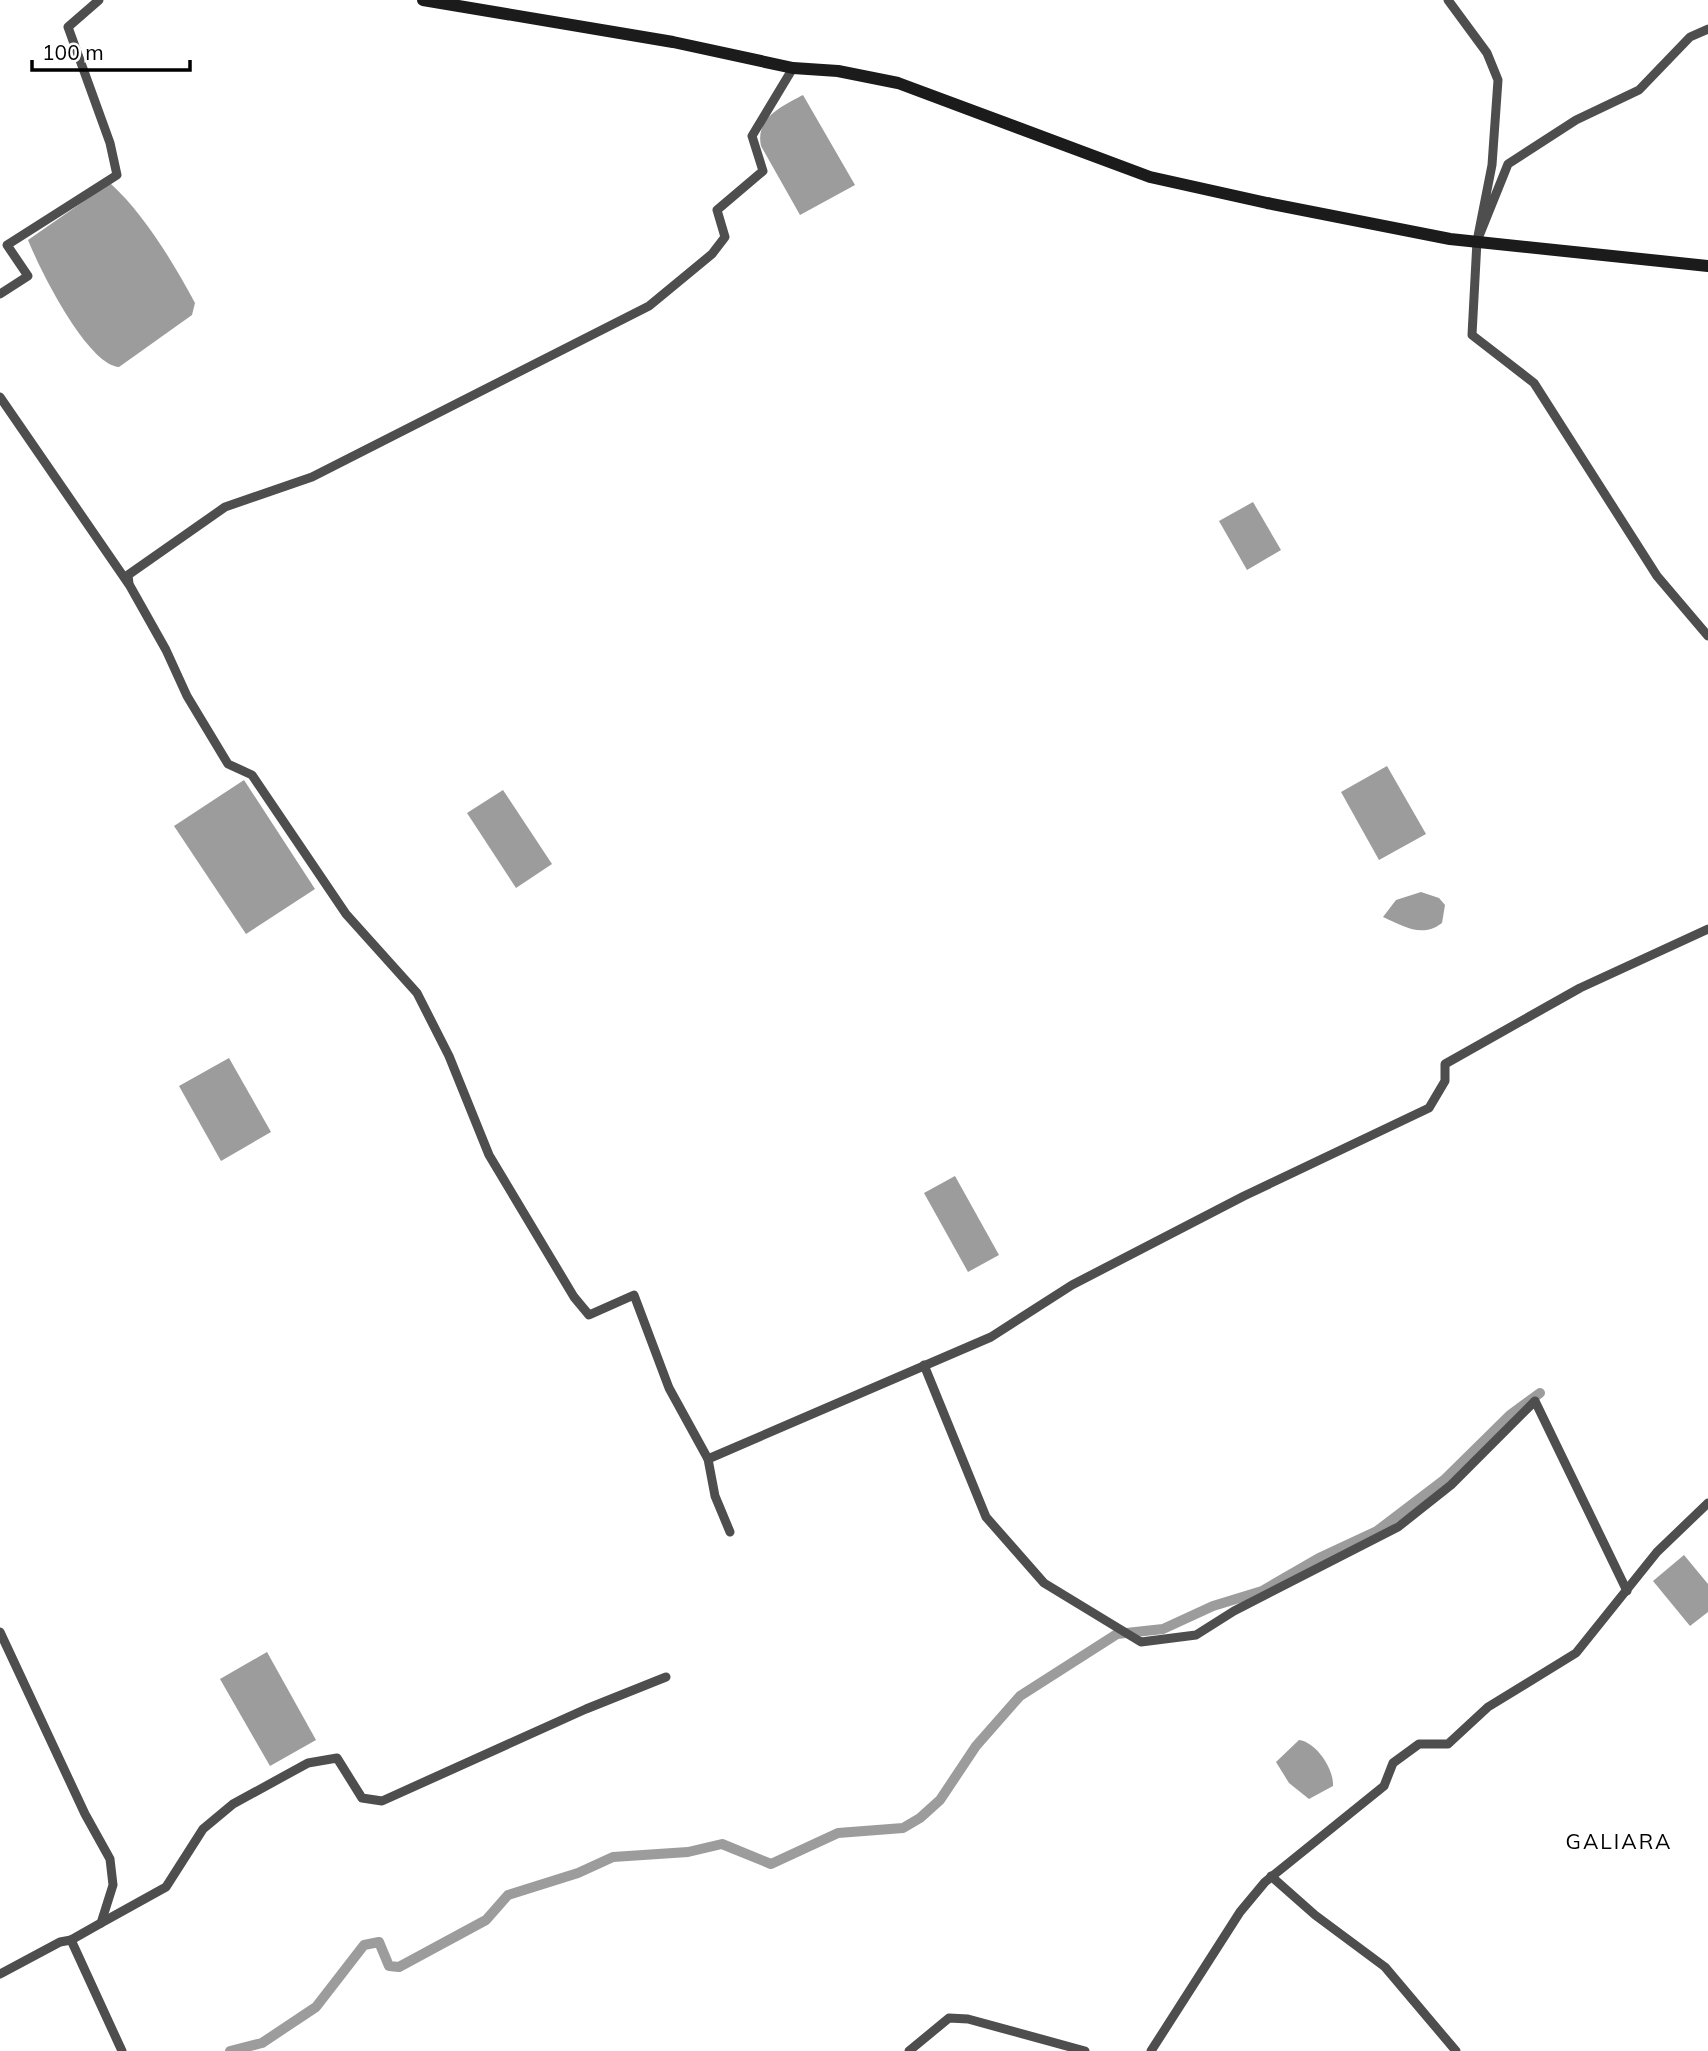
<svg xmlns="http://www.w3.org/2000/svg" width="1708" height="2051" font-family="Mulish,sans-serif">
  <style>
    .water { fill: #9c9c9c }
    .lines { fill: none; stroke-linecap: round; stroke-linejoin: round }
    .canal { stroke: #9c9c9c; stroke-width: 10 }
    .minor { stroke: #4e4e4e; stroke-width: 9 }
    .secondary { stroke: #1b1b1b; stroke-width: 12 }
    .labels { text-anchor: middle; stroke-width: 5; stroke-linejoin: round; paint-order: stroke }
    .quarter-label { font-size: 21px; letter-spacing: 2px; fill: #000; stroke: #fff }
  </style>
  <rect width="100%" height="100%" fill="#fff"/>
  <g class="water">
    <path d="M803 95 855 185 800 215 761 146C755 118 782 106 803 95Z"/>
    <path d="M110 183C144 214 173 262 195 303L192 315 119 367C87 365 39 268 28 240Z"/>
    <path d="M1253 502 1281 550 1247 570 1219 521Z"/>
    <path d="M1387 766 1426 834 1379 860 1341 792Z"/>
    <path d="M244 780 315 889 246 934 174 826Z"/>
    <path d="M503 790 552 864 516 888 467 813Z"/>
    <path d="M1421 892 1439 898 1445 905 1442 923C1422 938 1405 927 1383 917L1396 900Z"/>
    <path d="M229 1058 271 1132 221 1161 179 1086Z"/>
    <path d="M955 1176 999 1255 968 1272 924 1193Z"/>
    <path d="M1684 1555 1708 1584V1612L1690 1626 1653 1581Z"/>
    <path d="M267 1652 316 1740 270 1766 220 1679Z"/>
    <path d="M1299 1740C1316 1742 1334 1769 1333 1786L1309 1799 1289 1783 1276 1762Z"/>
  </g>
  <g class="lines">
    <path class="canal" d="M230 2051 262 2043 316 2007 364 1945 379 1942 389 1966 399 1967 486 1920 508 1895 578 1873 613 1857 688 1852 722 1844 771 1864 838 1833 903 1828 920 1818 940 1800 976 1746 1020 1696 1117 1634 1163 1629 1213 1606 1262 1591 1319 1558 1377 1531 1444 1480 1510 1415 1540 1393"/>
    <g class="minor">
      <path d="M1448 0 1487 53 1498 80 1492 165 1477 241 1508 164 1576 120 1639 90 1690 37 1708 29"/>
      <path d="M1477 241 1472 335 1534 383 1657 576 1708 636"/>
      <path d="M0 294 28 276 7 245 117 175 110 143 68 27 99 0"/>
      <path d="M0 397 130 586 166 650 187 696 228 764 252 775 346 914 417 993 449 1056 489 1155 574 1297 589 1315 634 1295 669 1388 708 1459 991 1337 1072 1285 1244 1196 1429 1108 1445 1081V1064L1580 988 1708 929"/>
      <path d="M129 584 128 575 225 507 312 477 649 306 712 254 725 237 717 210 763 171 752 136 793 68"/>
      <path d="M924 1365 986 1517 1044 1583 1141 1642 1196 1635 1234 1611 1398 1527 1451 1485 1535 1401 1627 1591"/>
      <path d="M708 1459 715 1496 730 1532"/>
      <path d="M0 1632 85 1814 110 1859 113 1885 101 1923 71 1940 122 2051"/>
      <path d="M1271 1876 1315 1915 1385 1967 1456 2051"/>
      <path d="M101 1923 166 1887 203 1829 233 1804 308 1763 337 1758 362 1798 382 1801 586 1709 666 1677"/>
      <path d="M0 1974 60 1942 71 1940"/>
      <path d="M909 2051 949 2018 968 2019 1085 2051"/>
      <path d="M1151 2051 1240 1912 1265 1882 1384 1786 1393 1763 1419 1744H1448L1488 1707 1576 1653 1657 1552 1708 1503"/>
    </g>
    <path class="secondary" d="M423 0 673 42 793 68 838 71 898 83 1150 177 1267 203 1450 239 1708 266"/>
  </g>
  <g class="labels">
    <g class="quarter-label">
      <text x="1619" y="1849">GALIARA</text>
    </g>
  </g>
  <path d="M32 60v10h158v-10" fill="none" stroke="#000000" stroke-width="3.5"/>
  <text x="42" y="60" font-size="21" fill="#000000" stroke="#ffffff" stroke-width="5" paint-order="stroke">100 m</text>
</svg>
